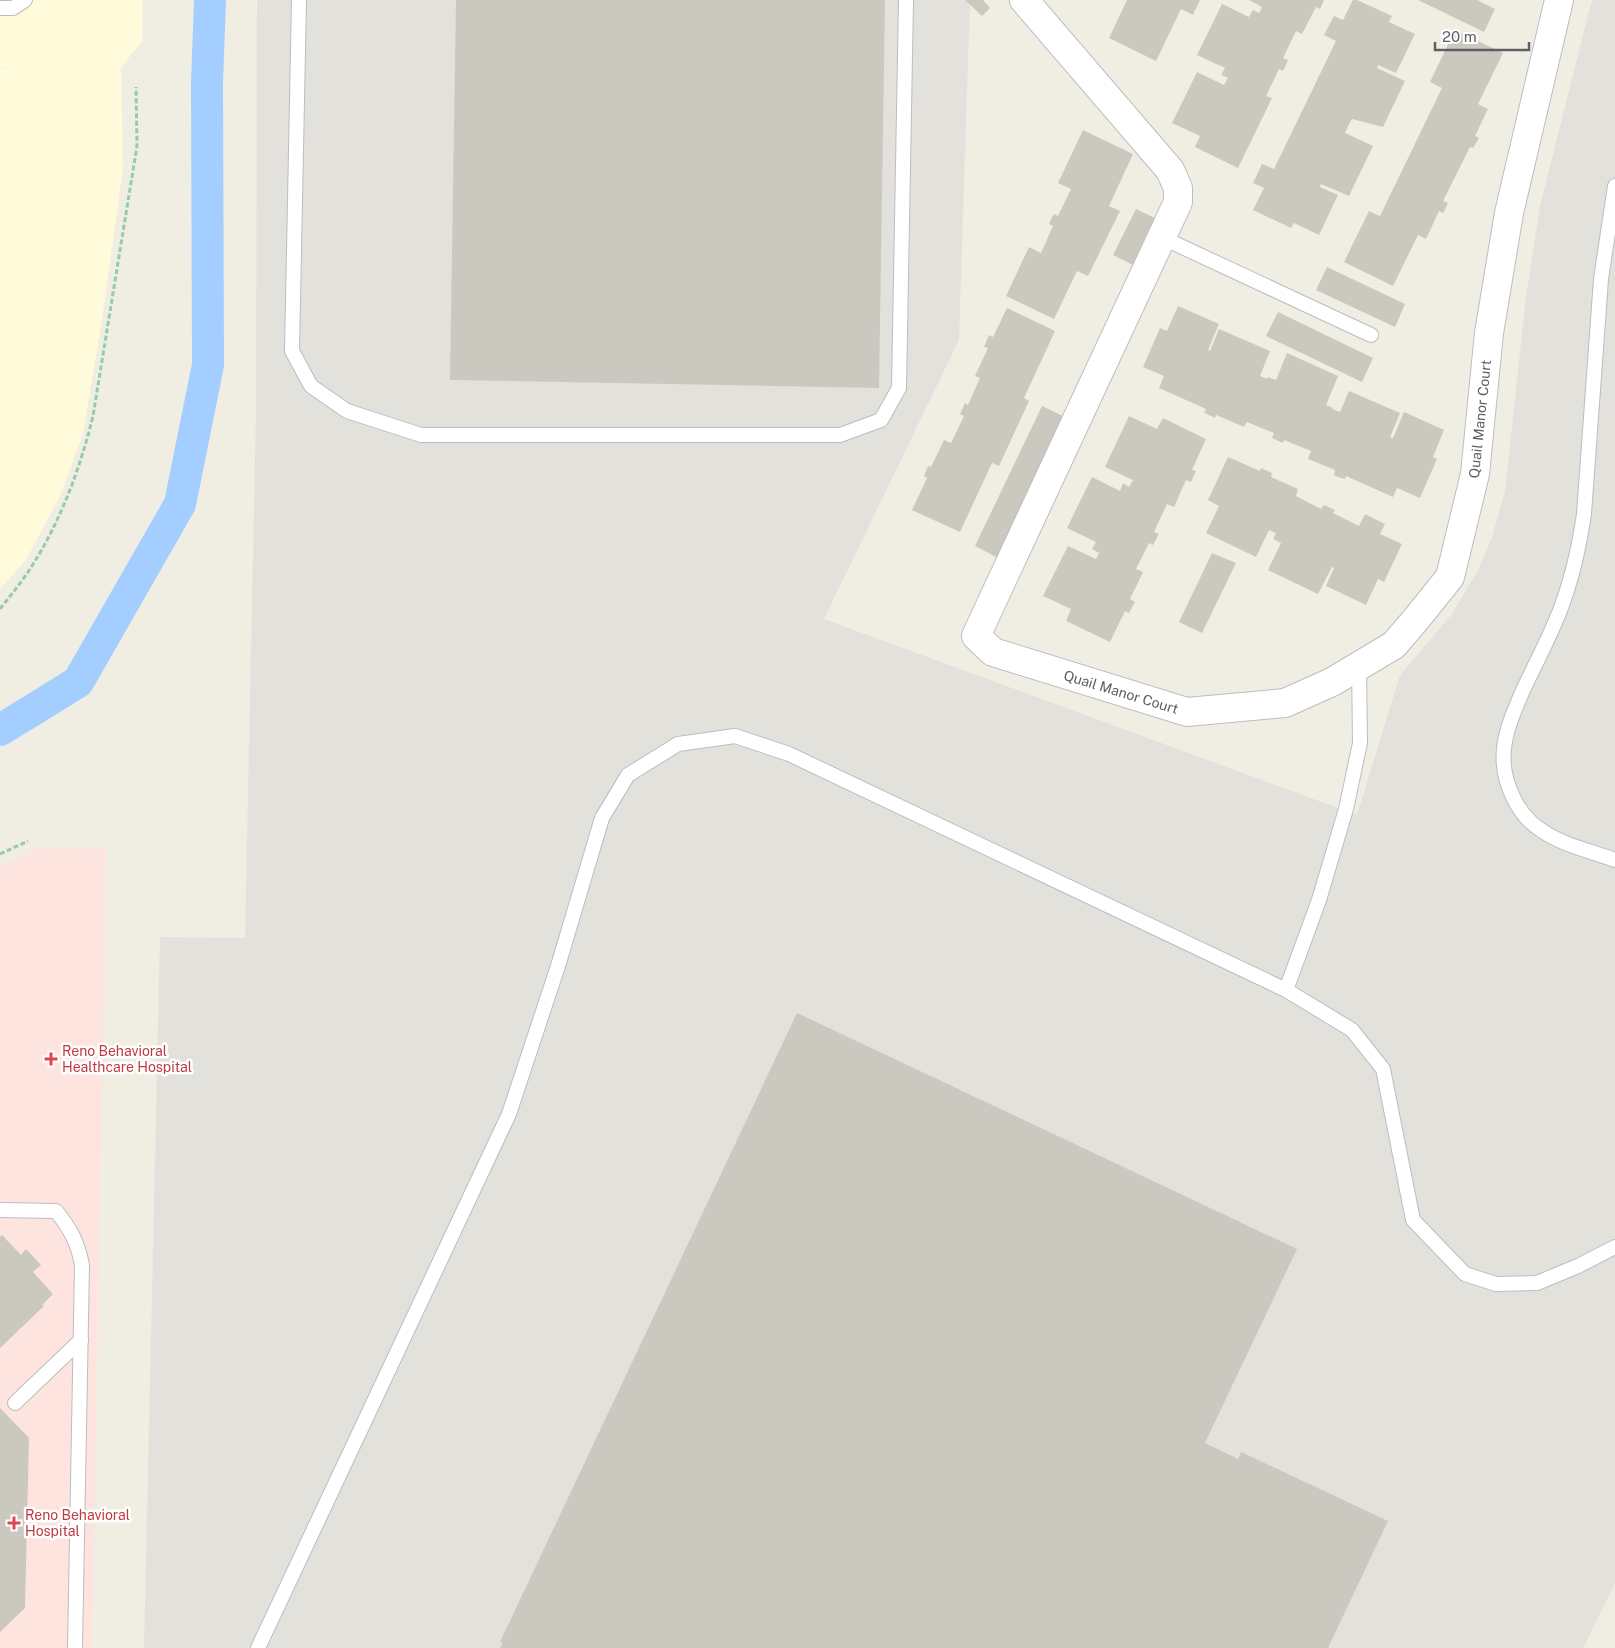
<svg xmlns="http://www.w3.org/2000/svg" width="1615" height="1648" font-family="'Public Sans',sans-serif">
  <style>
    .commercial { fill: #fffad9 }
    .industrial { fill: #e3e1db }
    .medical { fill: #fee4de }
    .lines { fill: none; stroke-linecap: round; stroke-linejoin: round }
    .canal { stroke: #a4ceff; stroke-width: 32 }
    .building { fill: #cbc8c0 }
    .lane-casing { stroke: #bbbdc4; stroke-width: 16 }
    .street-casing { stroke: #bbbdc4; stroke-width: 30 }
    .path { stroke: #95cbab; stroke-width: 3; stroke-dasharray: 5 2.5; stroke-linecap: butt }
    .lane { stroke: #fff; stroke-width: 14 }
    .street { stroke: #fff; stroke-width: 28 }
    .health-dot { fill: #e0444e; stroke: #fff; stroke-width: 2 }
    .labels { text-anchor: middle; stroke-width: 5; stroke-linejoin: round; paint-order: stroke }
    .street-label { font-size: 14px; fill: #5b5f66; stroke: #fff }
    .health-label { font-size: 14px; fill: #be3a42; stroke: #fff; text-anchor: start }
  </style>
  <rect width="100%" height="100%" fill="#f0eee3"/>
  <path class="commercial" d="M0 0H143L142 41 121 68 123 168 102 320 83 433 61 494 26 560 0 589V68H8L0 67Z"/>
  <path class="industrial" d="M257 0H970L959 340 824 619 1357 815 1400 675 1452 614 1478 570 1491 540 1505 492 1526 296 1540 206 1592 0H1615V1583L1583 1648H144L160 937 245 938 256 411Z"/>
  <path class="medical" d="M41 848 106 849 92 1648H0V866Z"/>
  <g class="lines">
    <path class="canal" d="M0 730 78 682 180 504 208 365 207 82 210 0"/>
  </g>
  <g class="building">
    <path d="M456 0H885L879 388 450 380Z"/>
    <path d="M965 0H983L990 8 982 16Z"/>
    <path d="M1127 0H1200L1193 15 1181 9 1156 61 1109 38Z"/>
    <path d="M1249 0H1324L1320 9 1316 7 1302 34 1296 31 1283 58 1288 60 1283 71 1279 69 1266 96 1272 98 1238 168 1195 147 1200 136 1172 123 1197 72 1224 85 1228 78 1221 75 1225 68 1197 55 1222 4 1249 17 1253 10 1259 13 1262 7Z"/>
    <path d="M1353 0H1357L1392 16 1389 22 1415 34 1396 73 1378 65 1377 68 1405 81 1383 127 1352 119 1349 124 1345 133 1373 146 1349 196 1321 184 1320 187 1338 195 1319 235 1294 223 1291 228 1253 210 1264 188 1253 183 1262 164 1274 169 1336 41 1324 35 1334 16 1343 20Z"/>
    <path d="M1418 0H1477L1495 9 1484 32Z"/>
    <path d="M1455 30 1503 53 1478 104 1488 109 1475 136 1479 138 1473 148 1470 147 1443 201 1448 203 1443 213 1439 211 1426 239 1418 235 1393 286 1344 262 1369 211 1380 216 1442 88 1430 82Z"/>
    <path d="M1083 130 1133 154 1109 206 1120 211 1088 276 1077 271 1054 319 1006 296 1029 247 1041 253 1053 226 1049 224 1051 219 1054 214 1058 216 1071 189 1058 183Z"/>
    <path d="M1136 209 1161 221 1137 267 1113 255Z"/>
    <path d="M1327 267 1405 304 1395 327 1316 290Z"/>
    <path d="M1178 306 1219 324 1208 350 1210 351 1219 329 1270 351 1260 376 1267 379 1268 377 1276 380 1287 353 1338 376 1326 405 1333 408 1332 409 1340 412 1349 391 1400 413 1390 437 1393 438 1404 412 1444 430 1433 457 1437 459 1420 498 1397 488 1393 497 1346 476 1345 479 1338 477 1334 475 1335 470 1308 459 1311 451 1284 440 1283 443 1272 438 1274 433 1247 422 1244 427 1216 415 1215 418 1207 414 1204 413 1206 409 1159 388 1164 376 1143 367 1160 328 1167 331Z"/>
    <path d="M1007 308 1055 331 1024 398 1029 401 999 466 992 463 960 532 912 510 927 478 924 476 928 466 931 467 944 440 951 443 964 416 960 414 965 403 968 405 980 378 975 376 988 348 984 347 989 335 993 337Z"/>
    <path d="M1278 312 1373 358 1362 382 1266 336Z"/>
    <path d="M1042 406 1065 417 998 558 975 546Z"/>
    <path d="M1129 416 1157 429 1163 418 1206 439 1192 470 1196 471 1191 482 1186 480 1174 507 1167 504 1154 532 1159 534 1153 545 1149 543 1136 569 1143 572 1130 599 1135 602 1129 613 1125 611 1110 642 1066 621 1071 609 1043 596 1068 546 1096 559 1099 553 1092 549 1096 542 1067 528 1092 477 1120 491 1123 483 1129 487 1133 480 1105 467Z"/>
    <path d="M1228 457 1260 471 1261 468 1272 473 1271 477 1298 489 1296 496 1321 509 1324 505 1335 510 1333 513 1359 526 1365 514 1385 524 1380 534 1402 544 1384 582 1378 579 1366 605 1326 586 1334 568 1332 567 1318 594 1268 570 1281 543 1273 539 1276 533 1269 530 1256 557 1206 533 1219 506 1208 500Z"/>
    <path d="M1212 553 1236 563 1202 633 1179 622Z"/>
    <path d="M797 1013 1297 1249 1205 1443 1238 1459 1241 1452 1388 1521 1328 1648H500L503 1643 500 1642Z"/>
    <path d="M2 1235 21 1255 26 1249 41 1265 33 1272 53 1294 42 1305 44 1306 0 1348V1237Z"/>
    <path d="M0 1408 29 1438 25 1608 0 1632Z"/>
  </g>
  <g class="lines">
    <defs>
      <g id="lane">
        <path d="M299 0 292 351 311 386 347 411 421 435H840L881 420 899 388 906 0"/>
        <path d="M0 8H13L25 0"/>
        <path d="M1615 186 1601 279 1584 514C1579 548 1572 580 1559 613 1549 638 1536 663 1524 688 1507 727 1493 758 1514 799 1520 811 1530 823 1541 830 1562 845 1591 851 1615 860"/>
        <path d="M1161 237 1371 335"/>
        <path d="M1286 990 1319 900 1346 809 1360 743 1359 666"/>
        <path d="M0 1210 56 1211C70 1228 78 1243 82 1265L75 1648"/>
        <path d="M15 1403 81 1340"/>
        <path d="M258 1648 509 1114 558 966 602 818 628 775 678 744 735 736 789 754 1286 990 1352 1030 1383 1069 1413 1220 1465 1274 1496 1284 1537 1283 1578 1266 1615 1247"/>
      </g>
      <path id="street" d="M1024 0 1170 170 1178 188V202L976 636 993 652 1187 712 1285 703 1332 682 1394 645 1417 618 1450 577 1475 474 1489 333 1509 213 1559 0"/>
    </defs>
    <use href="#lane" class="lane-casing"/>
    <use href="#street" class="street-casing"/>
    <g class="path">
      <path d="M0 609C10 596 21 583 30 569 60 523 80 469 93 416L137 146 136 87"/>
      <path d="M0 854 28 841"/>
    </g>
    <use href="#lane" class="lane"/>
    <use href="#street" class="street"/>
  </g>
  <g class="health-dot">
    <path d="M48.5 1051.5h5v5h5v5h-5v5h-5v-5h-5v-5h5z"/>
    <path d="M11.5 1515.5h5v5h5v5h-5v5h-5v-5h-5v-5h5z"/>
  </g>
  <g class="labels">
    <g class="street-label">
      <text transform="translate(1480 419) rotate(-84)" y="5">Quail Manor Court</text>
      <text transform="translate(1121 692) rotate(17)" y="5">Quail Manor Court</text>
    </g>
    <g class="health-label">
      <text x="62" y="1056">Reno Behavioral<tspan x="62" dy="16">Healthcare Hospital</tspan></text>
      <text x="25" y="1520">Reno Behavioral<tspan x="25" dy="16">Hospital</tspan></text>
    </g>
  </g>
  <path d="M1435 42v8h94v-8" fill="none" stroke="#5b5f66" stroke-width="2.5"/>
  <text x="1442" y="42" font-size="15" fill="#5b5f66" stroke="#ffffff" stroke-width="4" paint-order="stroke">20 m</text>
</svg>
